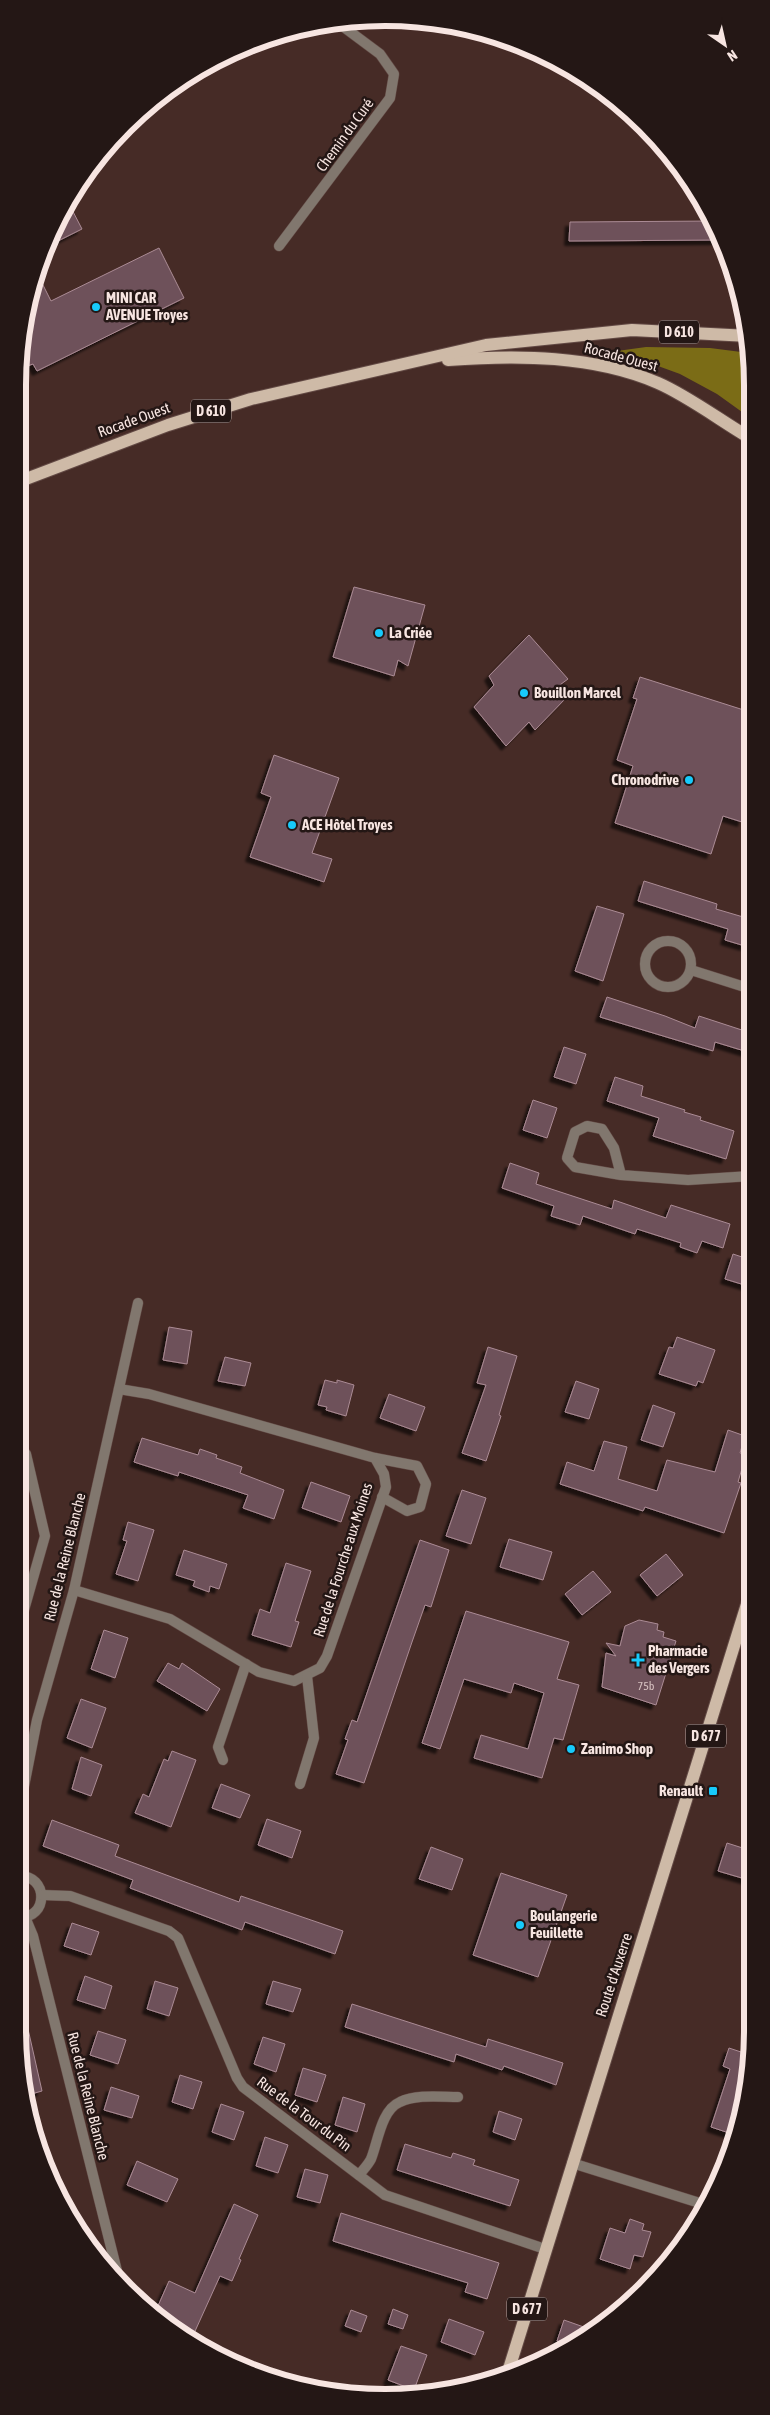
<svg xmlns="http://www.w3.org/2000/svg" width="770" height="2415" font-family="'Asap Condensed',sans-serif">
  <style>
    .forest { fill: #7b6c16 }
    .building { fill: #6e515a; stroke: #ab8b95; filter: url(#shadow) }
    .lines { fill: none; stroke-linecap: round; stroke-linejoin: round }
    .street-casing { stroke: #624944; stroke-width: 11 }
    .primary-casing { stroke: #624944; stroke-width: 14 }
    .street { stroke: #81776e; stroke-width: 10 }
    .primary { stroke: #cebaa7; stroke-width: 12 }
    .poi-dot { fill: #17cafb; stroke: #241715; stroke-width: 2 }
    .labels { text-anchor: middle; stroke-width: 5; stroke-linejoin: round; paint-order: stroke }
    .number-label { font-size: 12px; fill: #d5c0bf }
    .shield { fill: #241715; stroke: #b8a7a4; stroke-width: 1 }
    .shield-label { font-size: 14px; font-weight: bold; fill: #f7e5e1 }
    .street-label { font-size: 15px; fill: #f7e5e1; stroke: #241715 }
    .poi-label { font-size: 15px; font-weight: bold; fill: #f7e5e1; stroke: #241715; text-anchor: start }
    .rim { fill: none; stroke: #f7e5e1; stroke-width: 6 }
  </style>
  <defs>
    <filter id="shadow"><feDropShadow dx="-4.5" dy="4.5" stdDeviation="1" flood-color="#0009"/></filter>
  </defs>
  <rect width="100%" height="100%" fill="#462b26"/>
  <path class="forest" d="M646 347 710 348 749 353V417L717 394 680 374 617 351Z"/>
  <g class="building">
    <path d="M68 202 82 229 44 248 46 244Z"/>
    <path d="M714 221 720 240 569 241 570 222Z"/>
    <path d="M159 248 184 298 37 371 33 364 19 369 25 313 37 273 51 301Z"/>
    <path d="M354 587 425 605 408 666 398 660 394 676 333 657Z"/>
    <path d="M529 635 568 679 557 687 565 699 535 730 529 722 506 746 474 707 494 685 489 676Z"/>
    <path d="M640 677 750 712V795L742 822 723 816 711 854 615 823 633 766 617 760 637 699 633 698Z"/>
    <path d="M274 755 339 778 312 853 332 859 324 882 250 857 271 797 261 793Z"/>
    <path d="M644 881 717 904 716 909 750 919V930L745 946 725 940 728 929 638 901Z"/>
    <path d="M597 906 624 914 603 981 575 971Z"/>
    <path d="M607 997 665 1016 695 1028 699 1016 751 1033V1053L715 1042 713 1051 600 1017Z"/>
    <path d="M564 1047 586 1054 576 1084 554 1077Z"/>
    <path d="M615 1077 643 1086 641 1096 685 1110 684 1112 701 1117 700 1120 734 1131 726 1159 653 1136 659 1118 607 1101Z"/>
    <path d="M533 1100 557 1108 547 1138 523 1130Z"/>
    <path d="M510 1163 539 1173 536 1184 612 1209 614 1200 666 1218 671 1205 730 1224 723 1248 702 1241 697 1253 680 1247 681 1243 637 1229 635 1234 583 1216 580 1225 551 1216 554 1206 502 1188Z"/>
    <path d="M733 1254 751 1260V1287L725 1279Z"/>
    <path d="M169 1327 192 1331 187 1364 163 1360Z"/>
    <path d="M677 1337 715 1350 703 1383 698 1381 696 1386 659 1374 669 1347 673 1348Z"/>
    <path d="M488 1347 517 1356 499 1415 501 1416 486 1461 462 1453 486 1385 477 1383Z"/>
    <path d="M225 1357 251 1363 245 1386 218 1381Z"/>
    <path d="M325 1380 337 1383V1380L354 1385 346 1416 326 1410 327 1407 318 1405Z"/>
    <path d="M576 1381 599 1389 589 1419 565 1412Z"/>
    <path d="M389 1394 425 1407 416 1431 380 1418Z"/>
    <path d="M653 1405 675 1413 663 1447 641 1440Z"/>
    <path d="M728 1430 745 1436 740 1453 746 1455 738 1482 741 1483 724 1533 645 1507 643 1511 560 1484 567 1462 594 1471 604 1441 627 1447 618 1479 657 1491 667 1460 715 1472Z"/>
    <path d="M142 1438 198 1455 200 1449 217 1455 216 1458 242 1467 240 1473 284 1490 274 1519 243 1508 248 1495 179 1472 178 1476 134 1462Z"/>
    <path d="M311 1482 350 1496 341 1522 302 1508Z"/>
    <path d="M462 1490 486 1498 471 1544 446 1536Z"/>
    <path d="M128 1522 154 1530 138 1581 116 1574 127 1541 123 1540Z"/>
    <path d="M509 1539 552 1552 543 1580 500 1567Z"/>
    <path d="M420 1540 449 1550 431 1607 425 1605 412 1642 364 1783 336 1774 348 1740 345 1739 352 1720 357 1722Z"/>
    <path d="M184 1550 227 1564 219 1589 210 1586 209 1592 193 1586 195 1581 176 1575Z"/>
    <path d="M666 1554 683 1575 657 1596 640 1575Z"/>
    <path d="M286 1563 311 1571 295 1621 299 1622 291 1647 252 1635 260 1609 270 1613Z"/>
    <path d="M593 1571 611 1592 582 1615 565 1594Z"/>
    <path d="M466 1611 569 1642 557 1679 579 1685 563 1740 554 1738 542 1778 474 1758 481 1735 528 1749 544 1693 514 1683 511 1693 464 1679 440 1749 422 1743Z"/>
    <path d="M639 1620 658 1624 657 1630 664 1632 663 1637 676 1641 656 1705 602 1687 606 1653 616 1656 606 1643 620 1646 625 1626Z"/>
    <path d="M104 1630 128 1638 115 1678 91 1669Z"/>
    <path d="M168 1663 179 1669 182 1663 220 1689 207 1711 157 1681Z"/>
    <path d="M81 1699 106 1708 92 1748 67 1738Z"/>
    <path d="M172 1751 196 1760 171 1827 135 1813 143 1794 149 1797 164 1759 168 1761Z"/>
    <path d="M81 1757 102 1765 91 1796 72 1789Z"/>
    <path d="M221 1784 250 1795 240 1818 212 1808Z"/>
    <path d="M267 1819 301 1831 292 1858 258 1845Z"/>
    <path d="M52 1820 119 1845 115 1856 239 1902 241 1896 343 1931 335 1954 245 1922 242 1930 130 1888 133 1880 43 1846Z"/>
    <path d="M727 1843 752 1851V1881L718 1871Z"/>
    <path d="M431 1847 463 1859 452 1890 419 1879Z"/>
    <path d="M501 1873 567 1895 538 1977 473 1955Z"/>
    <path d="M72 1923 99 1932 91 1955 64 1946Z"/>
    <path d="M85 1976 112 1986 105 2009 77 2000Z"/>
    <path d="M155 1981 178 1988 169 2016 147 2009Z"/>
    <path d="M273 1981 301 1989 293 2012 266 2004Z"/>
    <path d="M352 2004 486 2047 488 2039 563 2063 556 2085 504 2066 502 2070 456 2054 454 2062 345 2027Z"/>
    <path d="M28 2029 42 2091 24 2096 18 2031Z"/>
    <path d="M98 2031 126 2040 118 2064 90 2055Z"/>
    <path d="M263 2037 285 2044 276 2072 254 2064Z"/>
    <path d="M729 2048 750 2055 745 2102 735 2135 711 2127 730 2069 723 2066Z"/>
    <path d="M303 2068 326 2075 317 2102 295 2095Z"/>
    <path d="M180 2075 202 2082 193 2109 172 2102Z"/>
    <path d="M111 2087 139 2096 132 2118 104 2110Z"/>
    <path d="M343 2097 365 2104 357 2132 335 2125Z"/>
    <path d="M221 2104 244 2112 234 2140 212 2132Z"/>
    <path d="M499 2111 522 2119 515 2140 493 2132Z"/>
    <path d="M265 2137 288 2145 278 2173 256 2166Z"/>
    <path d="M405 2144 451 2158 453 2153 475 2160 473 2165 519 2180 510 2206 397 2170Z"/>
    <path d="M137 2161 178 2179 167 2202 127 2185Z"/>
    <path d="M305 2169 328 2175 320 2203 297 2197Z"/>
    <path d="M234 2204 258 2215 239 2259 241 2260 232 2281 220 2276 191 2340 154 2315 169 2281 195 2293Z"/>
    <path d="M341 2213 499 2263 487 2299 465 2292 468 2283 333 2241Z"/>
    <path d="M630 2219 644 2224 642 2230 651 2232 643 2257 634 2255 630 2269 600 2259 610 2228 625 2233Z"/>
    <path d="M393 2309 408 2315 403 2329 388 2324Z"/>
    <path d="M351 2310 367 2316 361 2332 345 2326Z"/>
    <path d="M449 2319 484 2332 475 2355 441 2342Z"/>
    <path d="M564 2320 595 2331 569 2345 557 2341Z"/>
    <path d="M401 2346 427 2355 414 2390 388 2380Z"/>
  </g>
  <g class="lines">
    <defs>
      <g id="street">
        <path d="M279 246 390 98 394 74 380 54 337 22"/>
        <circle cx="668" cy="964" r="23"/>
        <path d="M691 970 751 989"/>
        <path d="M621 1175 614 1148 602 1129 587 1126 575 1132 567 1158 575 1167 621 1175 688 1180 751 1176"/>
        <path d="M18 1445 26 1454 45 1536 18 1631"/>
        <path d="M375 1458 417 1466 426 1484 420 1507 407 1511 382 1497"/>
        <path d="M74 1590 170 1619 259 1672 294 1681 320 1668 327 1656 386 1487 384 1474 375 1458 149 1394 119 1389"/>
        <path d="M223 1760 218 1747 246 1664"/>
        <path d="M300 1784 314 1738 307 1676"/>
        <path d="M18 1817 37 1720 74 1590 138 1303"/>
        <path d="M18 1876C49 1874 49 1920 18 1917"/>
        <path d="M42 1895 70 1896 169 1931 178 1938 237 2078 243 2087 385 2195 545 2249"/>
        <path d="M25 1917 33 1936 120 2283"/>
        <path d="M572 2163 706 2205"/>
        <path d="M359 2175C363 2170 368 2165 371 2159 378 2142 381 2110 400 2102 416 2094 441 2097 458 2097"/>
      </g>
      <g id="primary">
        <path d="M448 360C518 355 593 355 658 383 688 396 721 421 750 438"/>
        <path d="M18 482 168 425 251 399 486 345 632 330 749 336"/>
        <path d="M508 2372 752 1588"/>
      </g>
    </defs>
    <use href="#street" class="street-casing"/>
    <use href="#primary" class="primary-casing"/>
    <use href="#street" class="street"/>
    <use href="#primary" class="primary"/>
  </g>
  <g class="poi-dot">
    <circle cx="96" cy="307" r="5"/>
    <circle cx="379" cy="633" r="5"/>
    <circle cx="524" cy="693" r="5"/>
    <circle cx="689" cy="780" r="5"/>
    <circle cx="292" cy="825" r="5"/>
    <path d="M635.5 1652.5h5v5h5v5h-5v5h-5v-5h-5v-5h5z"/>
    <circle cx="571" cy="1749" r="5"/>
    <rect x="708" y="1786" width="10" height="10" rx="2.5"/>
    <circle cx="520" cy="1925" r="5"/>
  </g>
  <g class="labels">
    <g class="number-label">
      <text x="646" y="1690">75b</text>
    </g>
    <g class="shield">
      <rect x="659" y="320.5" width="40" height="23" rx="4"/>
      <rect x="191" y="399.5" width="40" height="23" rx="4"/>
      <rect x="686" y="1724.5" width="40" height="23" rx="4"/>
      <rect x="507" y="2297.5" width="40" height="23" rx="4"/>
    </g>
    <g class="shield-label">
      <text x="679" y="337">D 610</text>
      <text x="211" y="416">D 610</text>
      <text x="706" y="1741">D 677</text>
      <text x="527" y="2314">D 677</text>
    </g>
    <g class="street-label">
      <text transform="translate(345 135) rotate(-54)" y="5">Chemin du Curé</text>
      <text transform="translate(621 357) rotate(15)" y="5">Rocade Ouest</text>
      <text transform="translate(134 420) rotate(-20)" y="5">Rocade Ouest</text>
      <text transform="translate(65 1557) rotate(-76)" y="5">Rue de la Reine Blanche</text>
      <text transform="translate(343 1560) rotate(-72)" y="5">Rue de la Fourche aux Moines</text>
      <text transform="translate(614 1975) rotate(-72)" y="5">Route d'Auxerre</text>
      <text transform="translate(88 2096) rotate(76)" y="5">Rue de la Reine Blanche</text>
      <text transform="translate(304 2114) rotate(37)" y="5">Rue de la Tour du Pin</text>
    </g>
    <g class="poi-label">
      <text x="106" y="303">MINI CAR<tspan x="106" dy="17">AVENUE Troyes</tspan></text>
      <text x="389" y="638">La Criée</text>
      <text x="534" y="698">Bouillon Marcel</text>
      <text x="679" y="785" text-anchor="end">Chronodrive</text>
      <text x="302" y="830">ACE Hôtel Troyes</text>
      <text x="648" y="1656">Pharmacie<tspan x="648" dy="17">des Vergers</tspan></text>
      <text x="581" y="1754">Zanimo Shop</text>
      <text x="703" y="1796" text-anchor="end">Renault</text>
      <text x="530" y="1921">Boulangerie<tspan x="530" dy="17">Feuillette</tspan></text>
    </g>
  </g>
  <path d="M0 0H770V2415H0ZM385 26H385A359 359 0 0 1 744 385V2030A359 359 0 0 1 385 2389H385A359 359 0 0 1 26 2030V385A359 359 0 0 1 385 26Z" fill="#241715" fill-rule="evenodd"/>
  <path class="rim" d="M385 26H385A359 359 0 0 1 744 385V2030A359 359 0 0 1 385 2389H385A359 359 0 0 1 26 2030V385A359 359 0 0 1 385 26Z"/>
  <g transform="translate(725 45) rotate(146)" stroke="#241715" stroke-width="4" paint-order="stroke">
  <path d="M0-4L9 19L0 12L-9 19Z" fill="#f7e5e1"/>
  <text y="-8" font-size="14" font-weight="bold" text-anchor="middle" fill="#f7e5e1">N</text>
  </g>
</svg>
